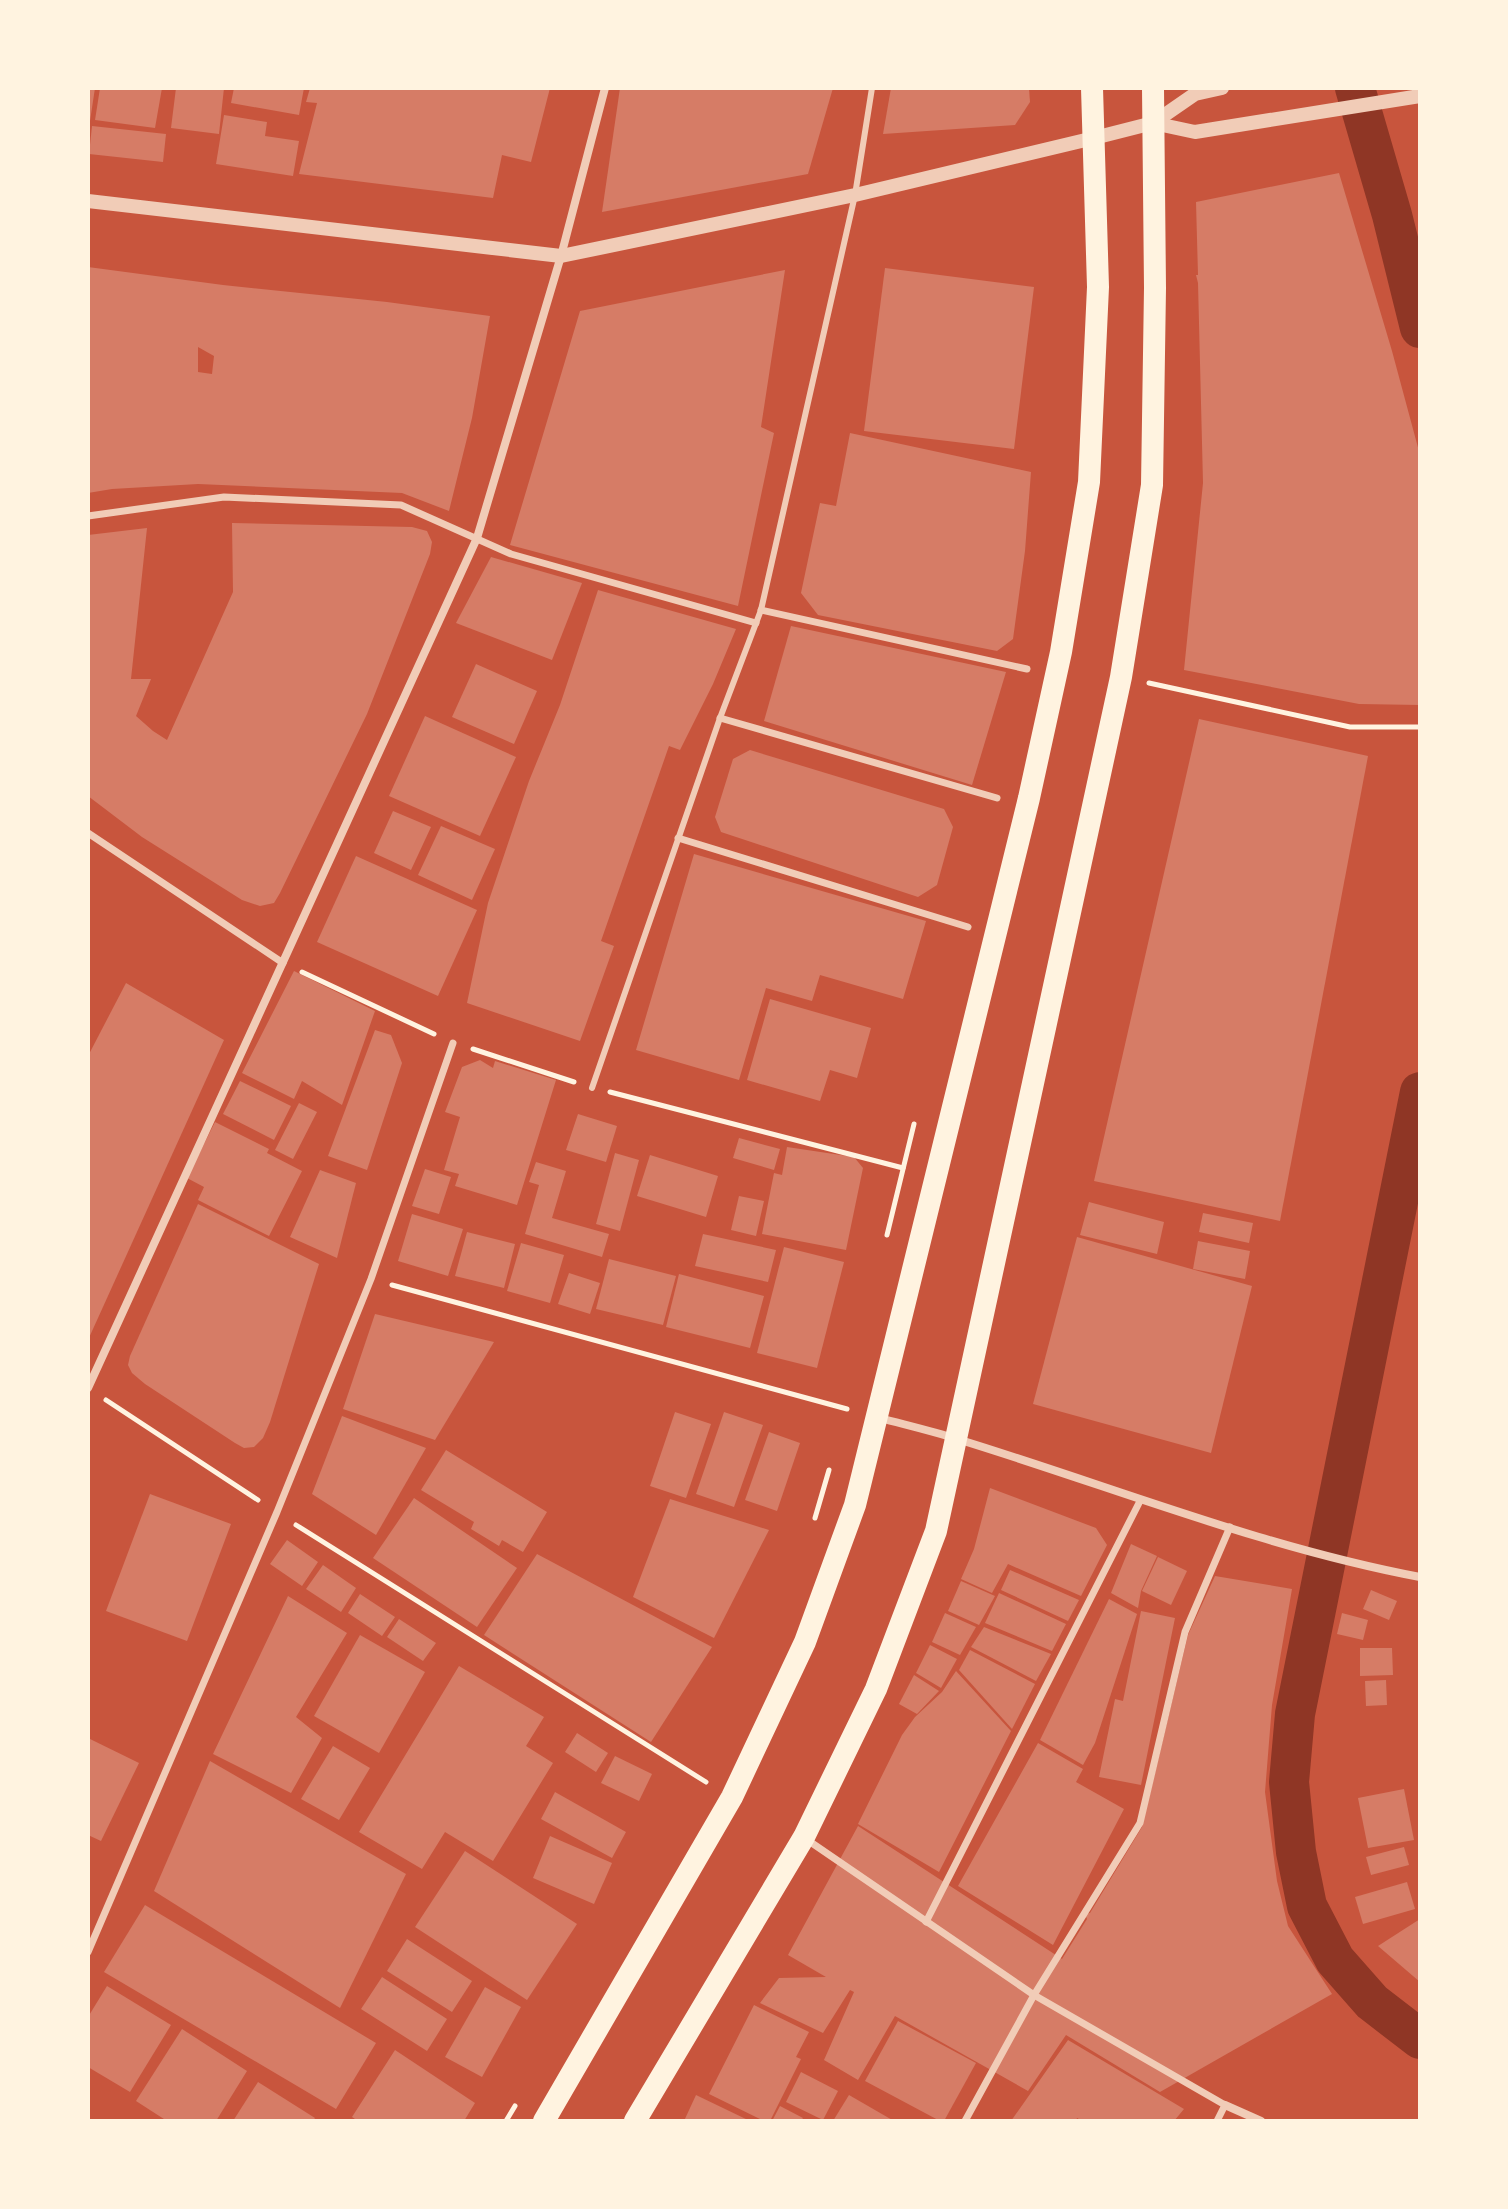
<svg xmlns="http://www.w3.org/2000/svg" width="1508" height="2209" font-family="Arial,sans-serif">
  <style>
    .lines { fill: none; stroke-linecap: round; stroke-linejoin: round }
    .canal { stroke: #8f3625; stroke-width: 40 }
    .building { fill: #d67c66; fill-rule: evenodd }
    .path { stroke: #fff3e0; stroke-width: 5 }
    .service { stroke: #f1ccb7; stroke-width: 6 }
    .pedestrian { stroke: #f1ccb7; stroke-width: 7 }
    .minor { stroke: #f1ccb7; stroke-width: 8 }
    .tertiary { stroke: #f1ccb7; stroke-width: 14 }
    .trunk { stroke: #fff3e0; stroke-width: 22 }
  </style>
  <rect width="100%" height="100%" fill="#c8553d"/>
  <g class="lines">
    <g class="canal">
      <path d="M1355 88 1392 215 1420 328"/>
      <path d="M1420 1092 1295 1714 1289 1782 1296 1852 1307 1906 1335 1960 1372 2002 1420 2039"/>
    </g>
  </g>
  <g class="building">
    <path d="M88 88H95L90 121H88Z"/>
    <path d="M100 88H162L155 128 95 120Z"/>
    <path d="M176 88H224L219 134 171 128Z"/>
    <path d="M234 88H304L299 115 231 103Z"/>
    <path d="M310 88H550L531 162 502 155 493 198 299 174 317 103 306 102Z"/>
    <path d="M620 88H833L808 174 602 212Z"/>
    <path d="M891 88H1029L1030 102 1015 125 883 134Z"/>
    <path d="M224 115 267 122 265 136 299 141 293 176 216 164Z"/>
    <path d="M92 126 166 134 163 162 89 154Z"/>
    <path d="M1339 173 1392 351 1420 455V705L1359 704 1184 670 1203 483 1198 283 1196 275H1198L1196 202Z"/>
    <path d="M88 267 223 285 387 302 490 316 472 418 449 511 402 493 198 484 112 489 88 493ZM198 347 214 356 212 374 198 372Z"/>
    <path d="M885 268 1034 287 1014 449 864 431Z"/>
    <path d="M785 270 761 427 774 433 738 606 510 545 580 311Z"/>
    <path d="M850 433 1031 472 1025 551 1013 639 997 651 818 615 801 593 820 503 836 506Z"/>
    <path d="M232 523 412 527 427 531 432 542 430 554 367 714 280 893 274 903 260 906 242 900 142 837 88 796V535L147 528 131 679H151L136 716 153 731 167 740 233 592Z"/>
    <path d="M491 557 582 583 552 660 456 623Z"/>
    <path d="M598 590 736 629 713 684 680 750 669 746 601 941 614 946 580 1041 467 1003 488 903 529 781 560 705Z"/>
    <path d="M791 626 1006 672 972 785 764 721Z"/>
    <path d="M476 664 537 691 514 744 452 717Z"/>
    <path d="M425 716 516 757 480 836 389 796Z"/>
    <path d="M1199 719 1368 756 1280 1221 1094 1181Z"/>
    <path d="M750 750 944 809 953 827 937 885 918 897 721 832 715 817 733 759Z"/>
    <path d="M393 811 431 827 411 870 374 853Z"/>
    <path d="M441 826 495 849 472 900 418 875Z"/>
    <path d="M694 854 926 921 903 999 820 975 812 1001 766 988 739 1080 636 1050Z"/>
    <path d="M356 856 477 910 438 996 317 942Z"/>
    <path d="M294 971 375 1011 342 1105 302 1081 294 1099 242 1073Z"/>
    <path d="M126 983 224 1040 88 1340V1056Z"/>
    <path d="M770 999 871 1028 857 1078 830 1070 820 1101 747 1080Z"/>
    <path d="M375 1030 391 1035 402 1063 367 1170 328 1156Z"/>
    <path d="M480 1060 493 1068 495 1061 556 1080 517 1205 455 1186 459 1174 444 1170 460 1117 445 1112 462 1067Z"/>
    <path d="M240 1081 291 1106 274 1140 223 1114Z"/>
    <path d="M299 1103 317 1112 293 1159 275 1150Z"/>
    <path d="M578 1114 617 1126 606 1162 566 1150Z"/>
    <path d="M215 1122 269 1149 267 1153 302 1171 269 1236 198 1200 204 1187 187 1178Z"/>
    <path d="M739 1138 780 1149 774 1170 733 1158Z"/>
    <path d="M787 1147 854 1157 863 1168 846 1250 762 1234 774 1173 782 1175Z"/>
    <path d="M615 1153 639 1160 620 1231 596 1224Z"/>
    <path d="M650 1155 718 1176 706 1217 637 1196Z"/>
    <path d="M536 1162 566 1171 552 1218 609 1234 602 1257 525 1234 539 1185 529 1182Z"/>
    <path d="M425 1169 451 1177 439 1214 412 1206Z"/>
    <path d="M320 1170 356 1183 337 1258 290 1237Z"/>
    <path d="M739 1196 764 1201 756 1236 731 1230Z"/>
    <path d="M1089 1202 1164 1222 1157 1254 1080 1235Z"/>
    <path d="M198 1204 319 1264 270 1422 263 1438 254 1447 244 1448 235 1443 145 1384 132 1373 128 1365 130 1356Z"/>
    <path d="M1203 1213 1253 1223 1249 1243 1199 1232Z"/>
    <path d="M412 1214 463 1229 448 1276 398 1261Z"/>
    <path d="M467 1232 515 1244 504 1288 455 1276Z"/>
    <path d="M703 1234 776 1250 768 1282 695 1266Z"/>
    <path d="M1077 1237 1252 1286 1211 1453 1033 1404Z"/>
    <path d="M1198 1241 1250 1251 1245 1279 1193 1269Z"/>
    <path d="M521 1243 564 1255 550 1303 507 1291Z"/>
    <path d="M784 1247 844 1262 817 1368 757 1353Z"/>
    <path d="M609 1259 676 1276 663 1325 596 1309Z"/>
    <path d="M569 1273 600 1283 590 1314 558 1304Z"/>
    <path d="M679 1274 764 1296 750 1348 666 1327Z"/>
    <path d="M375 1314 494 1342 435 1440 343 1409Z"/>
    <path d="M675 1412 711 1424 686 1498 650 1486Z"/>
    <path d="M724 1412 763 1425 734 1507 696 1494Z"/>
    <path d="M342 1416 426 1448 376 1535 312 1494Z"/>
    <path d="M769 1432 800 1443 777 1511 745 1500Z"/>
    <path d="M446 1450 547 1512 523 1552 502 1540 499 1546 471 1529 474 1522 421 1490Z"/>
    <path d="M990 1488 1096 1528 1107 1545 1081 1596 1008 1564 992 1593 961 1579 974 1549Z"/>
    <path d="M150 1494 231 1524 187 1641 106 1611Z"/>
    <path d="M414 1498 517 1568 477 1627 373 1558Z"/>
    <path d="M670 1499 769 1530 714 1638 633 1597Z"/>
    <path d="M287 1540 318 1562 302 1586 270 1564Z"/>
    <path d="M1131 1544 1157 1556 1141 1591 1138 1608 1111 1593Z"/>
    <path d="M537 1554 712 1647 651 1742 484 1635Z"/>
    <path d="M1158 1557 1187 1571 1171 1605 1142 1591Z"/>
    <path d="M323 1565 356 1588 341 1612 306 1589Z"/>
    <path d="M1010 1570 1079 1600 1068 1621 1001 1590Z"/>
    <path d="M1215 1576 1292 1589 1272 1705 1265 1792 1277 1881 1288 1926 1332 1994 1160 2092 1066 2035 1028 2091 895 2016 858 2080 824 2060 854 1992 850 1990 823 2033 760 2003 779 1978 826 1977 788 1955 858 1826 1062 1959 1087 1919 1085 1914 1090 1913 1142 1827 1188 1635Z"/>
    <path d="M961 1581 995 1596 979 1625 948 1611Z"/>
    <path d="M1371 1590 1397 1601 1389 1620 1363 1609Z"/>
    <path d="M999 1593 1066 1624 1052 1651 985 1623Z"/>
    <path d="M360 1594 395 1617 382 1636 348 1613Z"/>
    <path d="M288 1596 347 1633 296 1717 322 1738 291 1793 213 1754Z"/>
    <path d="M1109 1599 1137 1614 1095 1743 1083 1765 1040 1740Z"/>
    <path d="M1141 1611 1175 1618 1141 1785 1099 1777 1115 1699 1123 1701Z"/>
    <path d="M945 1613 976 1627 960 1655 932 1642Z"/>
    <path d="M1342 1613 1368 1620 1363 1640 1337 1634Z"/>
    <path d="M399 1619 436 1643 423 1661 387 1637Z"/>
    <path d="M984 1627 1051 1654 1036 1681 971 1647Z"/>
    <path d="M360 1635 425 1672 379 1753 314 1716Z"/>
    <path d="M930 1645 957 1659 941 1688 916 1673Z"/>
    <path d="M1360 1648H1392L1393 1675 1360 1676Z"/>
    <path d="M970 1650 1035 1684 1012 1729 959 1670Z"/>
    <path d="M459 1666 544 1717 526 1746 553 1763 493 1861 445 1832 422 1869 359 1832Z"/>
    <path d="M956 1671 1011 1731 939 1872 858 1824 902 1735 915 1717 942 1692Z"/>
    <path d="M914 1675 939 1691 917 1714 899 1704Z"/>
    <path d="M1386 1680 1387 1705 1366 1706 1365 1681Z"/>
    <path d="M577 1733 608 1753 596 1772 565 1752Z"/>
    <path d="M88 1738 139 1763 101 1841 88 1835Z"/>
    <path d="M1038 1743 1083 1769 1076 1782 1124 1809 1053 1945 958 1886Z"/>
    <path d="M333 1746 370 1768 339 1820 301 1799Z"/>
    <path d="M615 1756 652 1774 639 1801 601 1783Z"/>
    <path d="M210 1761 406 1874 340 2008 154 1891Z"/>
    <path d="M1404 1789 1414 1840 1368 1848 1358 1798Z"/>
    <path d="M555 1792 626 1832 612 1858 541 1819Z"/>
    <path d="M550 1836 612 1863 594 1904 533 1878Z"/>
    <path d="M1404 1847 1409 1865 1371 1875 1366 1857Z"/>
    <path d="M465 1851 577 1924 527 2000 415 1927Z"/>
    <path d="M1407 1882 1415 1909 1363 1924 1355 1897Z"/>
    <path d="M145 1905 376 2043 336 2109 104 1972Z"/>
    <path d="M1420 1919V1982L1378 1946Z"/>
    <path d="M407 1939 472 1981 452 2012 387 1971Z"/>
    <path d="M382 1977 447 2019 427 2051 361 2009Z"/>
    <path d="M107 1986 171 2025 130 2092 88 2067V2017Z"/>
    <path d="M485 1987 521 2007 482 2077 445 2057Z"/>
    <path d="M754 2005 809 2032 796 2057 801 2059 770 2121H764L709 2094Z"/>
    <path d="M898 2021 976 2063 944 2121H940L865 2081Z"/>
    <path d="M182 2029 247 2071 216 2121H167L136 2101Z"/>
    <path d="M1068 2040 1184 2109 1174 2121H1082L1077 2118 1076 2121H1011Z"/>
    <path d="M395 2050 475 2103 464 2121H358L352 2117Z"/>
    <path d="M801 2072 838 2091 823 2120 786 2102Z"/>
    <path d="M258 2082 315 2118 313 2121H233Z"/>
    <path d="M696 2095 750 2121H684Z"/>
    <path d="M849 2095 894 2121H833Z"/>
    <path d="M780 2106 803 2118 801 2121H772Z"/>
  </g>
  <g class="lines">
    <g class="path">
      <path d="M1149 683 1350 727H1420"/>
      <path d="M302 972 434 1034"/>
      <path d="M473 1049 574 1082"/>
      <path d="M610 1092 903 1168"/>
      <path d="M887 1235 914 1124"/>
      <path d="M392 1285 847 1409"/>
      <path d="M106 1400 258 1500"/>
      <path d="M815 1518 829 1470"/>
      <path d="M296 1525 706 1782"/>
      <path d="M506 2121 515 2106"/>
    </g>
    <path class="service" d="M592 1088 720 718 761 610 855 195 872 88"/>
    <g class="pedestrian">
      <path d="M88 516 224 497 401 505 511 554 756 623"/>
      <path d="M761 610 1027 669"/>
      <path d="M720 718 997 798"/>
      <path d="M88 833 283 963"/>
      <path d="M678 838 968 927"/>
      <path d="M806 1839 1034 1995 1225 2105 1217 2121"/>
      <path d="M926 1922 1140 1501"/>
      <path d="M88 1952 277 1512 371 1279 453 1043"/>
      <path d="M965 2121 1034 1995 1140 1823 1185 1632 1230 1527"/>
    </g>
    <g class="minor">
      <path d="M88 1388 477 538 561 256 605 88"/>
      <path d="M880 1418C906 1425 932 1431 957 1439 1111 1486 1261 1547 1420 1577"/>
      <path d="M1225 2105 1261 2121"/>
    </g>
    <g class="tertiary">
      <path d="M1153 123 1195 132 1420 96"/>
      <path d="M88 201 561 256 855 195 1094 138 1153 123 1195 94 1222 88"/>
    </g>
    <g class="trunk">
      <path d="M544 2121 732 1797 805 1642 855 1505 1029 798 1061 652 1089 482 1098 287 1092 88"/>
      <path d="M635 2121 804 1837 876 1689 936 1531 1121 677 1152 485 1155 288 1153 88"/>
    </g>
  </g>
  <rect width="1508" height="2209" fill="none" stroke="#fff3e0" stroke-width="180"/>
</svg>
